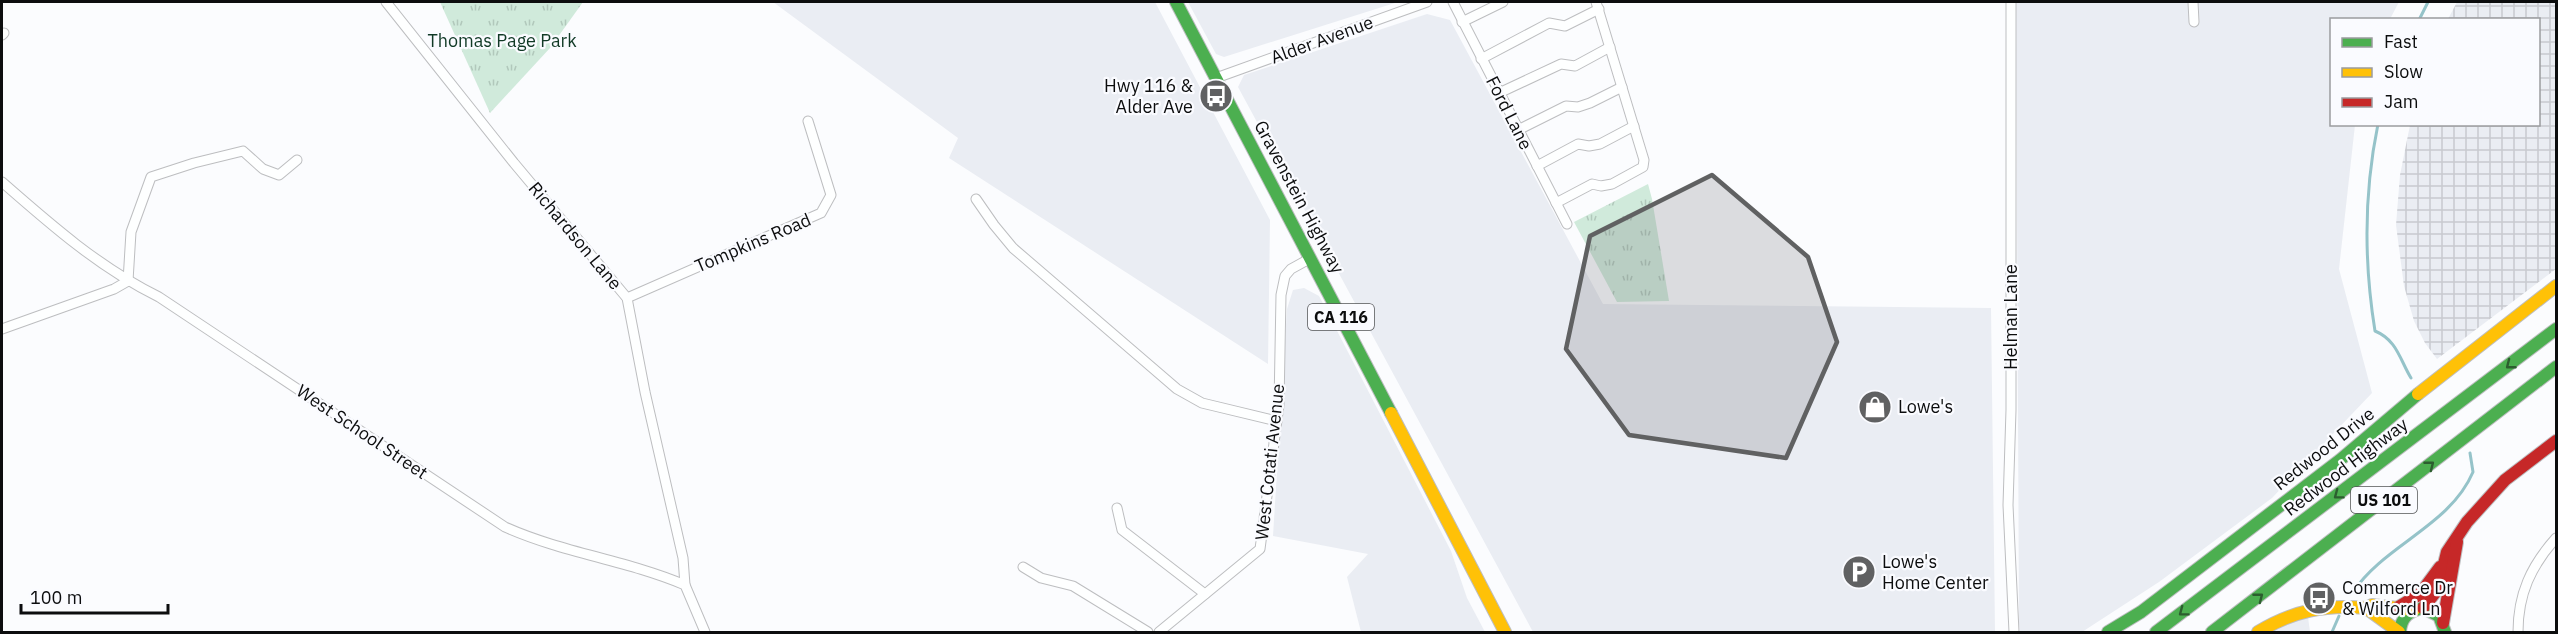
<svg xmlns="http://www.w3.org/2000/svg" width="2558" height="634" font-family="'IBM Plex Sans',sans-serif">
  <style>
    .built { fill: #eaedf3 }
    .industrial { fill: url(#industrial-grid) }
    .park { fill: url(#park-tufts) }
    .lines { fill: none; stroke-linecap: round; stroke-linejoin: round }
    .stream { stroke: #95c3c9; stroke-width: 3 }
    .street-casing { stroke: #bdbec0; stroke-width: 11 }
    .fast-casing { stroke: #bdbec0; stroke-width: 14 }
    .slow-casing { stroke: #bdbec0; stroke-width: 14 }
    .jam-casing { stroke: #bdbec0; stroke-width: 14 }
    .street { stroke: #feffff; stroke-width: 9 }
    .fast { stroke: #4caf50; stroke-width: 12 }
    .slow { stroke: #ffc107; stroke-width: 12 }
    .jam { stroke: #c62828; stroke-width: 12 }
    .oneway { stroke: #2c5e2f }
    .marked { fill: #606162; fill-opacity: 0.2; stroke: #606162; stroke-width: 4.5; stroke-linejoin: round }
    .labels { text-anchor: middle; stroke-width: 4.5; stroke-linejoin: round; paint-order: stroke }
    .shield { fill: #fafbff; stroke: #535456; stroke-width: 1.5 }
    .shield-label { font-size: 16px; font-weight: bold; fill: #0c0d0e }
    .street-label { font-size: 18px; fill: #0c0d0e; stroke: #fafbff }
    .park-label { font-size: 18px; fill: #113a26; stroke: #fafbff }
    .poi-label { font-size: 18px; fill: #0c0d0e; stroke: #fafbff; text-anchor: start }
  </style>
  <defs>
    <pattern id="industrial-grid" width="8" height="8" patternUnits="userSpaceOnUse" patternTransform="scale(1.5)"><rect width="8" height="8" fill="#eaedf3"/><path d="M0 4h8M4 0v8" fill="none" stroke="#c8cacf"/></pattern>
    <pattern id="park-tufts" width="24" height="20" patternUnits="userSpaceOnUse" patternTransform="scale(1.5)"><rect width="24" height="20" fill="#d0eadb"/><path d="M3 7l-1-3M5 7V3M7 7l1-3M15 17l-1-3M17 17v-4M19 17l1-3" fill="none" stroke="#b1c8bb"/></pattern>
  </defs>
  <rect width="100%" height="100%" fill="#fbfcfe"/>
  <g class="built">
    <path d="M773 2H1155L1270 220 1268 364 949 158 958 138Z"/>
    <path d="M1188 2H1398L1224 57 1216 54Z"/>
    <path d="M2016 2H2399L2390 19 2332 20V124L2355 125 2339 269 2372 393 2272 498 2159 582 2082 632H2020L2019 624Z"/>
    <path d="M1427 14 1450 20 1603 304 1991 308 1995 632H1533L1238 87 1244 75Z"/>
    <path d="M1304 288 1319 296 1451 551 1467 598 1485 632H1361L1347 577 1368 554 1273 536 1287 309 1293 290Z"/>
    <path d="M2307 609 2310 632H2268Z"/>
  </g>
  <path class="industrial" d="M2457 2H2556V269L2437 359 2425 343 2414 321 2404 286 2396 225 2400 175 2410 125 2538 124V20L2448 19Z"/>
  <g class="park">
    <path d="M440 2H583L550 48 490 113Z"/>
    <path d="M1648 184 1652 199 1669 301 1617 302 1574 222Z"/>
  </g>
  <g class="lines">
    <g class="stream">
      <path d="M2419 20 2428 2"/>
      <path d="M2378 124C2364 192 2364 263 2375 331 2397 340 2400 360 2411 378"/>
      <path d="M2353 592C2384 545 2450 526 2473 472L2470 453"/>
      <path d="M2332 632 2339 616"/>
    </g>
    <defs>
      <g id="street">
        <path d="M386 2 514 163 627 298 645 392 683 558 685 585"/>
        <path d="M1453 2 1567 224"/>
        <path d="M2011 2V410L2008 505 2014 632"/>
        <path d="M2193 2 2194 22"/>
        <path d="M1462 22 1503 2"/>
        <path d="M2 35 4 33"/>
        <path d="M1481 59 1549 23 1565 26 1599 9"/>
        <path d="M1216 78 1427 2"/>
        <path d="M1499 93 1561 64 1575 66 1610 47"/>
        <path d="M1518 130 1566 106 1578 107 1590 103 1622 87"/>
        <path d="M1537 166 1578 144 1589 146 1600 144 1634 126"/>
        <path d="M2 182C51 225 100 268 159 297L505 527C563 553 626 560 685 585L705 632"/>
        <path d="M976 199 994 225 1013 248 1177 389 1202 403 1277 421"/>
        <path d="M1556 203 1592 184 1601 186 1612 184 1643 167 1644 160 1596 2"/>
        <path d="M128 281 131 232 151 177 194 163 243 151 263 169 279 175 297 160"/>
        <path d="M627 298 821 213 831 195 808 121"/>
        <path d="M2 329 114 289 128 281"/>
        <path d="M1117 508 1122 530 1205 594"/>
        <path d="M1023 567 1041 578 1073 586 1148 632"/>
        <path d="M1159 632 1260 549 1279 405 1281 295 1285 276 1291 269 1311 258"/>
        <path d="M2518 632C2518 594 2531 566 2556 538"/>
      </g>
      <g id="fast">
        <path d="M1176 2 1391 413"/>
        <path d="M2108 632 2141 612 2340 460 2418 394"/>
        <path d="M2156 632 2556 329"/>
        <path d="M2212 632 2556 367"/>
        <path d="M2400 632C2401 617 2409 611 2423 608L2439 616 2445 632"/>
      </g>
      <g id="slow">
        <path d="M2418 394 2556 286"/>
        <path d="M1391 413 1505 632"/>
        <path d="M2366 608 2399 632"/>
        <path d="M2258 632C2293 611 2325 604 2366 608L2372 605 2414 610"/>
      </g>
      <g id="jam">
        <path d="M2397 608 2420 594 2440 567"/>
        <path d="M2423 608 2438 589 2447 552 2467 522 2505 480 2556 441"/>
        <path d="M2443 623 2457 542"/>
      </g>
    </defs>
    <use href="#street" class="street-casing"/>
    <use href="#fast" class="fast-casing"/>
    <use href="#slow" class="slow-casing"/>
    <use href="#jam" class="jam-casing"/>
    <use href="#street" class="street"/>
    <use href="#fast" class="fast"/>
    <use href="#slow" class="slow"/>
    <use href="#jam" class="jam"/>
  </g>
  <defs><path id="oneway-chevron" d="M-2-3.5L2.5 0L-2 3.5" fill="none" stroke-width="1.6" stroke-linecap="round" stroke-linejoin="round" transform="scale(1.5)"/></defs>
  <g class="oneway">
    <use href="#oneway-chevron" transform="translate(2510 365) rotate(142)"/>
    <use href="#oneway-chevron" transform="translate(2430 465) rotate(-38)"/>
    <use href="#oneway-chevron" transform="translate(2338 495) rotate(143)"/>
    <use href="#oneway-chevron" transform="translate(2259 597) rotate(-38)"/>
    <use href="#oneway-chevron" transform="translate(2183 612) rotate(143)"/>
  </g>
  <path class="marked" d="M1712 175 1808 257 1837 342 1786 458 1629 435 1566 349 1590 236Z"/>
  <defs>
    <symbol id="bus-disc" viewBox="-11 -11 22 22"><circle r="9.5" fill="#606162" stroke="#fafbff"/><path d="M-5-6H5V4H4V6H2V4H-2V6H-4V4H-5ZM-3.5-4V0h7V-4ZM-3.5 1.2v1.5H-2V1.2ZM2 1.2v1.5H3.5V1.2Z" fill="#fff"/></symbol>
    <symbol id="shop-disc" viewBox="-11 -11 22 22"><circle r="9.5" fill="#606162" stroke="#fafbff"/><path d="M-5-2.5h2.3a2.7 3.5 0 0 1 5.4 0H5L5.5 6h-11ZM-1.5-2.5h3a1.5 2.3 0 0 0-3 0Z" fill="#fff"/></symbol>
    <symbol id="parking-disc" viewBox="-11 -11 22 22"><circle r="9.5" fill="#606162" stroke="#fafbff"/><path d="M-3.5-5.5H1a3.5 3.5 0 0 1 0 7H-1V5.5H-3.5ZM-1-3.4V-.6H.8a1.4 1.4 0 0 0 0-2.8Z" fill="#fff"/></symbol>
  </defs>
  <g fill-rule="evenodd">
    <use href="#bus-disc" x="1197" y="77" width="38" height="38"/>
    <use href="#shop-disc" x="1856" y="388" width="38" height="38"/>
    <use href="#parking-disc" x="1840" y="553" width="38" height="38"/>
    <use href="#bus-disc" x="2300" y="579" width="38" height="38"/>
  </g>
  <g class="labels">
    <g class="shield">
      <rect x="1308" y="304" width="66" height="26" rx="4.5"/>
      <rect x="2351" y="487" width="66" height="26" rx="4.5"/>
    </g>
    <g class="shield-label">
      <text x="1341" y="323">CA 116</text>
      <text x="2384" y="506">US 101</text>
    </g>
    <g class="street-label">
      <text transform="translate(1322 40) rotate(-20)" y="6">Alder Avenue</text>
      <text transform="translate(1509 113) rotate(63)" y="6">Ford Lane</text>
      <text transform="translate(1299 197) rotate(62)" y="6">Gravenstein Highway</text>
      <text transform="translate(575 236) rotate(50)" y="6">Richardson Lane</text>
      <text transform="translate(753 243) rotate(-23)" y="6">Tompkins Road</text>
      <text transform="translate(2011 317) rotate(-90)" y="6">Helman Lane</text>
      <text transform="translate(362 432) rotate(34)" y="6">West School Street</text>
      <text transform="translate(2324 449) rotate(-38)" y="6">Redwood Drive</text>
      <text transform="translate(1270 462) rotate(-84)" y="6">West Cotati Avenue</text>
      <text transform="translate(2346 467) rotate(-37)" y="6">Redwood Highway</text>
    </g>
    <g class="park-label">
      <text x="502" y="47">Thomas Page Park</text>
    </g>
    <g class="poi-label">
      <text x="1193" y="92" text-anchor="end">Hwy 116 &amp;<tspan x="1193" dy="21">Alder Ave</tspan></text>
      <text x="1898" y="413">Lowe's</text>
      <text x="1882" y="568">Lowe's<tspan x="1882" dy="21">Home Center</tspan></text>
      <text x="2342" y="594">Commerce Dr<tspan x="2342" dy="21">&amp; Wilford Ln</tspan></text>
    </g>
  </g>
  <rect width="2558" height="634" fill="none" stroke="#0c0d0e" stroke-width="6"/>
  <rect x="2330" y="18" width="210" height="108" fill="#fafbff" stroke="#9b9c9f" stroke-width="1.5"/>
  <rect x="2342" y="38" width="30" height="9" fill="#4caf50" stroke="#9b9c9f" stroke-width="1.5"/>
  <text x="2384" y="48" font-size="18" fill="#0c0d0e">Fast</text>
  <rect x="2342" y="68" width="30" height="9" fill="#ffc107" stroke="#9b9c9f" stroke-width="1.5"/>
  <text x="2384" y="78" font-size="18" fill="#0c0d0e">Slow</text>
  <rect x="2342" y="98" width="30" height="9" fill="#c62828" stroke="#9b9c9f" stroke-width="1.5"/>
  <text x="2384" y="108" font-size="18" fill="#0c0d0e">Jam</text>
  <path d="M21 604v9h147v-9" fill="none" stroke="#0c0d0e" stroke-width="3"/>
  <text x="30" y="604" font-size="18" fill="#0c0d0e" stroke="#fafbff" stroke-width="4.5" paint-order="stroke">100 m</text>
</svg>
